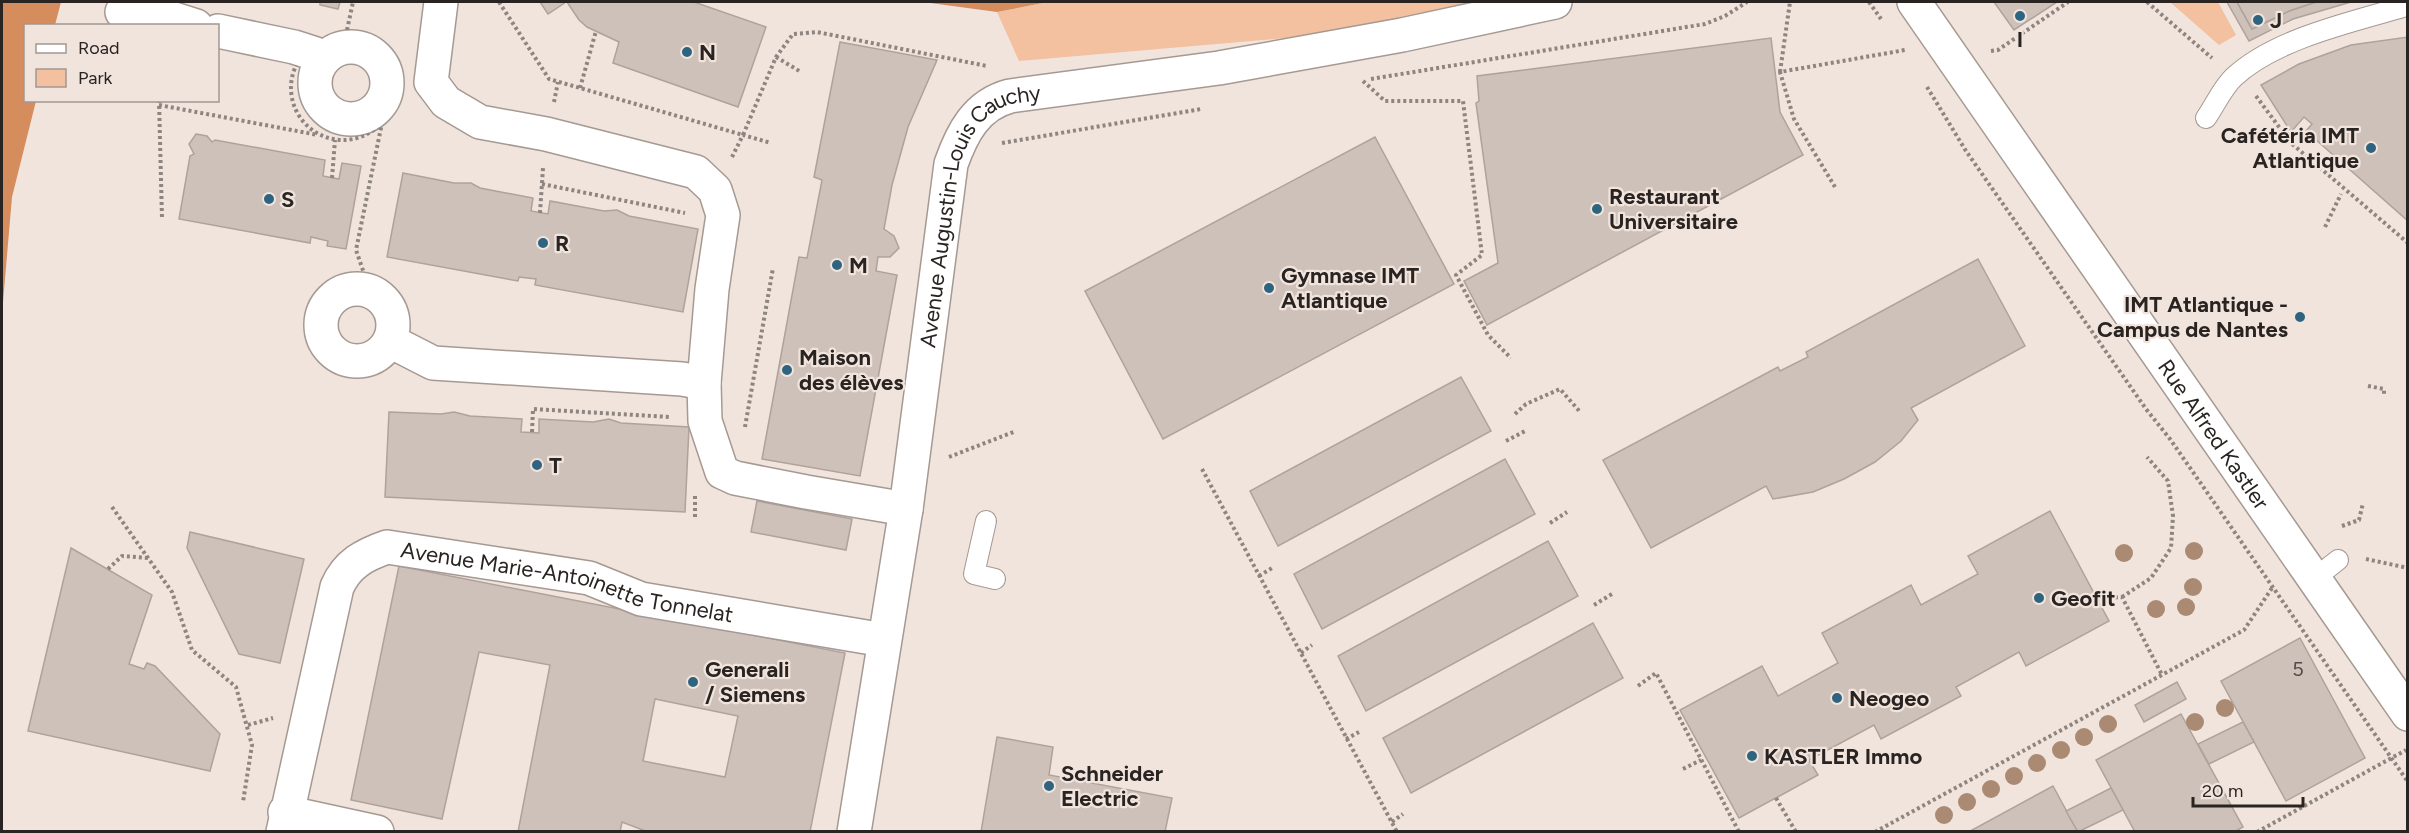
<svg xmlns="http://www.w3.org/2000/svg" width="2409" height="833" font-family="Figtree,sans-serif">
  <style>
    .green { fill: #f3c0a0 }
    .forest { fill: #d68d5e }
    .building { fill: #cec1ba; stroke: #aea29b; stroke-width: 1.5; fill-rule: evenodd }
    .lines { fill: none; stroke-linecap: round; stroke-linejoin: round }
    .lane-casing { stroke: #a59992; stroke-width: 22 }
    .street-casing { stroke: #a59992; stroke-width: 36 }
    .path { stroke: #8e8580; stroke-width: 4; stroke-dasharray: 3 3; stroke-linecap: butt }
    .lane { stroke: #fff; stroke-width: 20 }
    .street { stroke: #fff; stroke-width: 33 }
    .tree { fill: #ab8a74 }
    .poi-dot { fill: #2e647f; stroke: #f1e4dc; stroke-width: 2 }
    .labels { text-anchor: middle; stroke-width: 4.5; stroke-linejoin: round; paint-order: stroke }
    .number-label { font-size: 20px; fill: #524b48 }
    .poi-label { font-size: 22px; font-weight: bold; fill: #292422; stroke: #f1e4dc; text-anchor: start }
    .street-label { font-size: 22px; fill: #292422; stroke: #f1e4dc }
  </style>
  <rect width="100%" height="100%" fill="#f1e4dc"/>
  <g class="green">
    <path d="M1048 2H1493L1309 36 1019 61 997 12Z"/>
    <path d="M2170 2H2218L2236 35 2219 45Z"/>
  </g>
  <g class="forest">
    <path d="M2 2H61L55 25 26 26V100L36 101 12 197 2 314Z"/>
    <path d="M923 2H1048L997 12Z"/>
  </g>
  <g class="building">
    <path d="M320 2H340L338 9 320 5Z"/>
    <path d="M540 2H566L548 14Z"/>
    <path d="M567 2H694L766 27 738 107 613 63 619 42 587 27 579 20Z"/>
    <path d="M1994 2H2057L2014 30Z"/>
    <path d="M2227 2H2237L2252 29 2289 11 2316 2H2351L2293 19 2249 41Z"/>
    <path d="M2237 2H2316L2289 11 2252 29Z"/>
    <path d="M2408 37V221L2306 131 2312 124 2304 117 2291 132 2261 85 2299 64 2351 45Z"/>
    <path d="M1771 38 1780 112 1803 155 1487 325 1464 281 1498 263 1476 103 1479 101 1477 76Z"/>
    <path d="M840 42 937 60 908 127 892 185 884 229 894 236 899 248 890 257H878L876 271 897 275 860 476 762 459 799 257 807 258 822 180 814 177Z"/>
    <path d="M196 134 207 136 212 142 215 140 325 160 323 176 339 179 342 163 361 166 346 249 327 246 328 241 311 237 310 243 179 219 190 156 194 154 189 144Z"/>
    <path d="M1375 137 1454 284 1163 439 1085 291Z"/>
    <path d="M403 173 454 183H471L480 188 533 198 531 211 548 214 550 201 604 211 617 210 629 216 698 229 683 312 535 285 536 279 519 277 518 281 387 257Z"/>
    <path d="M1978 259 2025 346 1911 408 1918 420 1901 441 1875 462 1844 479 1813 492 1773 499 1766 486 1651 548 1603 460 1778 367 1780 371 1808 357 1806 352Z"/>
    <path d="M1461 377 1491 431 1278 546 1250 491Z"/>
    <path d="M389 412 441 414 454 412 470 416 522 419 521 432 539 433V419L593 422 609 419 621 423 689 427 685 512 385 497Z"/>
    <path d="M1505 459 1535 514 1322 629 1294 574Z"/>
    <path d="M757 501 852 519 846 550 751 532Z"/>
    <path d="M2050 511 2109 621 2026 666 2019 652 1956 687 1961 696 1881 739 1874 725 1809 760 1818 775 1739 818 1680 710 1762 666 1778 696 1838 663 1822 633 1911 585 1921 605 1978 574 1968 556Z"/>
    <path d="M190 532 304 559 280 663 239 654 187 548Z"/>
    <path d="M1548 541 1578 596 1366 711 1338 656Z"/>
    <path d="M71 548 152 595 129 664 144 669 147 663 155 666 220 734 210 771 28 731Z"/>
    <path d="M399 566 845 653 810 832H648L622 822 620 832H518L550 665 479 652 442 819 351 800ZM655 699 738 716 725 777 643 761Z"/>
    <path d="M1593 623 1623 678 1411 793 1383 738Z"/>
    <path d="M2300 638 2365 758 2286 801 2221 681Z"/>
    <path d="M2177 682 2186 699 2144 722 2135 705Z"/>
    <path d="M2181 714 2243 827 2234 832H2135L2096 760Z"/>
    <path d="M2243 722 2254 742 2209 764 2198 744Z"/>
    <path d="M997 737 1053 747 1049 775 1172 798 1165 832H981Z"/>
    <path d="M2053 786 2078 832H1973L1972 830Z"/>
    <path d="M2111 788 2123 810 2078 832 2066 811Z"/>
  </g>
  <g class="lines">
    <defs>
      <g id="lane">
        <path d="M2206 118C2215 105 2223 87 2234 77 2275 39 2351 22 2403 7"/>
        <path d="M986 521 974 574 995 579"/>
        <path d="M2314 579 2338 560"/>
      </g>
      <g id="street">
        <path d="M441 2 431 82 446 102 480 122 546 134 696 172 715 190 723 215 712 289 704 383 705 421 722 472 735 478 806 492 906 509"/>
        <path id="s1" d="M1914 2 2408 714"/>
        <path d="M122 12H152L196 26"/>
        <path d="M218 31 294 47 325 57"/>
        <circle cx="351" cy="83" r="36"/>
        <circle cx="357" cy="325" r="36"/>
        <path d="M390 341 433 363 682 379 704 383"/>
        <path d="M285 812 377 832"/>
        <path id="s2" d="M283 832 337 587C347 564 364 555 387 547L589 578 641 599 884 640"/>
        <path id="s3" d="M854 832 906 509 951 164C962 133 976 105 1010 96L1219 68 1402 35 1555 2"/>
      </g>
    </defs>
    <use href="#lane" class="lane-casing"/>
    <use href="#street" class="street-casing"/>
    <g class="path">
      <path d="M499 2 549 79 743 135 776 57 793 34 817 32 987 66"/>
      <path d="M1869 2 1881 19"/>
      <path d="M2147 2 2212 58"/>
      <path d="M347 30 353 2"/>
      <circle cx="343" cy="88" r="52"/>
      <path d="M1991 51 1998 50 2068 2"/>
      <path d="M776 57 801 72"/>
      <path d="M1780 72 1790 2"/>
      <path d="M1371 79 1705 24 1725 16 1747 2"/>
      <path d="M1363 81 1385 101H1463L1482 255 1456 275 1488 335 1511 358"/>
      <path d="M1927 87 1966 151 2146 409 2170 439 2408 782"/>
      <path d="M580 88 596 31"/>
      <path d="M2256 96 2291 143 2408 243"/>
      <path d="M159 100 162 219"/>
      <path d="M554 102 558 82"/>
      <path d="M159 105 318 135"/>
      <path d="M1002 143 1201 109"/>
      <path d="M732 157 743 135 771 143"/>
      <path d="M332 178 335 140"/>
      <path d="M542 184 685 213"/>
      <path d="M1835 187 1794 119 1780 72 1905 50"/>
      <path d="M540 213 543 168"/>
      <path d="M2325 227 2341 194"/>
      <circle cx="360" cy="326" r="44"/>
      <path d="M367 282 356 250 382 123"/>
      <path d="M2368 386 2384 389V395"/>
      <path d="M1515 414 1526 404 1560 389 1581 413"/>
      <path d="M745 427 773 268"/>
      <path d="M532 432 533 409 670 417"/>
      <path d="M1506 441 1525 431"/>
      <path d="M949 457 1016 431"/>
      <path d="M1202 469 1397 832"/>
      <path d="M112 507 172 592 192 650 236 687 252 745 243 802"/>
      <path d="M695 517V495"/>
      <path d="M1550 523 1567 512"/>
      <path d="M2342 526 2359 520 2363 503"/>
      <path d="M2366 559 2408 568"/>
      <path d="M108 569 122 556 148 558"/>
      <path d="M1259 576 1272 568"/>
      <path d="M2122 597 2151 578 2171 548 2173 516 2168 481 2147 457"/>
      <path d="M2097 599 2122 597 2162 675"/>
      <path d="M1594 605 1612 594"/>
      <path d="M1301 653 1312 645"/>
      <path d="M1638 686 1656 673 1739 832"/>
      <path d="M248 725 273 718"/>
      <path d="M1346 739 1359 732"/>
      <path d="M1683 769 1701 760"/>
      <path d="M1776 798 1796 832"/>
      <path d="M1392 822 1403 814"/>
      <path d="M1875 832 2244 630 2272 588"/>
      <path d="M2257 832 2406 750"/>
    </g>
    <use href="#lane" class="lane"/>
    <use href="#street" class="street"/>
  </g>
  <g class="tree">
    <circle cx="2194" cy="551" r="9"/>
    <circle cx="2124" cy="553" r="9"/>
    <circle cx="2193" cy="587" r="9"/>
    <circle cx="2186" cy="607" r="9"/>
    <circle cx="2156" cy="609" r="9"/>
    <circle cx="2225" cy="708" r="9"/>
    <circle cx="2195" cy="722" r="9"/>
    <circle cx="2108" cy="724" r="9"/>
    <circle cx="2084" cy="737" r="9"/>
    <circle cx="2061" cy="750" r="9"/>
    <circle cx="2037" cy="763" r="9"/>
    <circle cx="2014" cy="776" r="9"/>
    <circle cx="1991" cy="789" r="9"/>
    <circle cx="1967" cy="802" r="9"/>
    <circle cx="1944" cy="815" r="9"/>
  </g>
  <g class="poi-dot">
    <circle cx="2020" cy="16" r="6"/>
    <circle cx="2258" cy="20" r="6"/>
    <circle cx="687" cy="52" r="6"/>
    <circle cx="2371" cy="148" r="6"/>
    <circle cx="269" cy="199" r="6"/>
    <circle cx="1597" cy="209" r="6"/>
    <circle cx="543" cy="243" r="6"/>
    <circle cx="837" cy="265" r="6"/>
    <circle cx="1269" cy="288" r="6"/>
    <circle cx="2300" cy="317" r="6"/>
    <circle cx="787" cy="370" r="6"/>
    <circle cx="537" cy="465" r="6"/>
    <circle cx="2039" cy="598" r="6"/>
    <circle cx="693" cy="682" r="6"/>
    <circle cx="1837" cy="698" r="6"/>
    <circle cx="1752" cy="756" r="6"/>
    <circle cx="1049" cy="786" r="6"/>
  </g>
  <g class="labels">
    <g class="number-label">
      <text x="2298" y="676">5</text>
    </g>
    <g class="poi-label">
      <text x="2270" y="28">J</text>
      <text x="2020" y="47" text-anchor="middle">I</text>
      <text x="699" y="60">N</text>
      <text x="2359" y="143" text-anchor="end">Cafétéria IMT<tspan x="2359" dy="25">Atlantique</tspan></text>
      <text x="1609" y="204">Restaurant<tspan x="1609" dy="25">Universitaire</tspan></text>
      <text x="281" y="207">S</text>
      <text x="555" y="251">R</text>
      <text x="849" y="273">M</text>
      <text x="1281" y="283">Gymnase IMT<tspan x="1281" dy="25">Atlantique</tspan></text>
      <text x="2288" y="312" text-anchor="end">IMT Atlantique -<tspan x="2288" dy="25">Campus de Nantes</tspan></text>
      <text x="799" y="365">Maison<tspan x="799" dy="25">des élèves</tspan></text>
      <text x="549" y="473">T</text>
      <text x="2051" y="606">Geofit</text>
      <text x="705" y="677">Generali<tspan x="705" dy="25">/ Siemens</tspan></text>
      <text x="1849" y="706">Neogeo</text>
      <text x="1764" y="764">KASTLER Immo</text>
      <text x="1061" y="781">Schneider<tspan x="1061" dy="25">Electric</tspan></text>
    </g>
    <g class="street-label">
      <text dy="8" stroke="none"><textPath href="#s3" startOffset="645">Avenue Augustin-Louis Cauchy</textPath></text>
      <text dy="8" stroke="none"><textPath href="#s1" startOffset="526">Rue Alfred Kastler</textPath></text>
      <text dy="8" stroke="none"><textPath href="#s2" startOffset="501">Avenue Marie-Antoinette Tonnelat</textPath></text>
    </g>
  </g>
  <rect width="2409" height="833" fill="none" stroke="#292422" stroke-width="6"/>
  <rect x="24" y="24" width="195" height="78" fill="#f1e4dc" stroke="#a19792" stroke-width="1.5"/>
  <rect x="36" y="44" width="30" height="9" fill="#ffffff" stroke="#a19792" stroke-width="1.5"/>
  <text x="78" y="54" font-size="18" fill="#292422">Road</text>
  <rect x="36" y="69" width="30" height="18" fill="#f3c0a0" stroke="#a19792" stroke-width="1.5"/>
  <text x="78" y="84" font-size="18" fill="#292422">Park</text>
  <path d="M2193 797v9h110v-9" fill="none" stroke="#292422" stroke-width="3"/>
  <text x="2202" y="797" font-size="18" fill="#292422" stroke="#f1e4dc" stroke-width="4.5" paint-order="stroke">20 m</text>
</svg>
